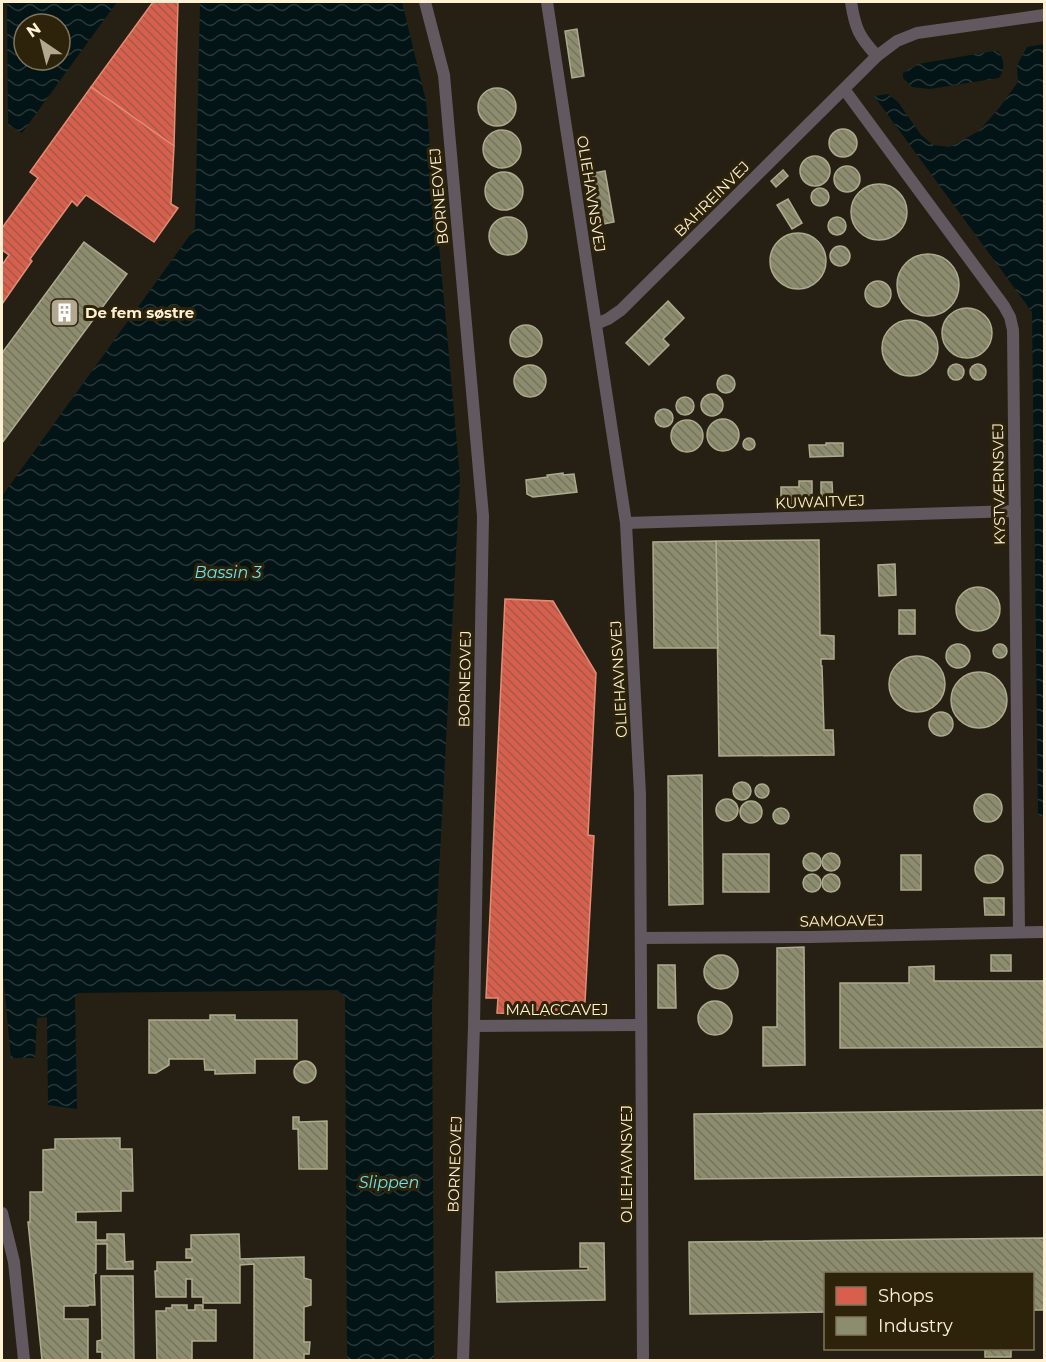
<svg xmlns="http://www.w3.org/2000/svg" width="1046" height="1362" font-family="Montserrat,sans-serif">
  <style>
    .water { fill: url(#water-waves); fill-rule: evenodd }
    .shops { fill: url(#shops-back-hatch); stroke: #e28c76; stroke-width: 1.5 }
    .industry { fill: url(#industry-back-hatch); stroke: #aeaa8d; stroke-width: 1.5 }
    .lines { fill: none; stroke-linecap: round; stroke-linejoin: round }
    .street { stroke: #61595f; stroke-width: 12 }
    .labels { text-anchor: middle; stroke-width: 6; stroke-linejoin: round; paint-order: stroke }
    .street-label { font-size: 15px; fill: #fef1d4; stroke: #2d230b }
    .poi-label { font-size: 15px; font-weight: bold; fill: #fef1d4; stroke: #2d230b; text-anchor: start }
    .water-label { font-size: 16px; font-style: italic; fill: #6be4f3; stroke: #2d230b }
  </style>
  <defs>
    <pattern id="water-waves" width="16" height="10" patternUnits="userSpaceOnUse" patternTransform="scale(1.5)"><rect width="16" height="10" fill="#031416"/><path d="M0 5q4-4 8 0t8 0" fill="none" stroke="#293737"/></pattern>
    <pattern id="shops-back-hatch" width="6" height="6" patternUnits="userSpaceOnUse" patternTransform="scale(1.5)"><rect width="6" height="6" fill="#d6604d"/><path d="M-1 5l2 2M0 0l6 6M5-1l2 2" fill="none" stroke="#a65848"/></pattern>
    <pattern id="industry-back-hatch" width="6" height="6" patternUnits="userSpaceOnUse" patternTransform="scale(1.5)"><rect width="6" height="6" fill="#8c8c6e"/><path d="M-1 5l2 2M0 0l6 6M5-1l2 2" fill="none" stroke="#76745e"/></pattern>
  </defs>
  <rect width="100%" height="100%" fill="#252013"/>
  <g class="water">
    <path d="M7 2H117L22 133 8 125ZM24 24H60V60H24Z"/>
    <path d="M200 2H402L426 101 460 478 432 1003 434 1360H347L345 997 338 990 79 993 75 997 77 1109 48 1105 47 1017 37 1018 35 1058H11L2 965V496L195 228Z"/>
    <path d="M1044 44V817L1038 815 1032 312 874 96 888 94 898 102 921 135 933 145 950 147 979 131 1000 107 1018 82 1017 65 1027 47Z"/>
    <path d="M994 51H998C1005 60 1005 70 999 78L930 89 912 87 903 78V73L918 64Z"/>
  </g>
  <g class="shops">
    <path d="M153 2H178L174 146 91 87Z"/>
    <path d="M91 87 174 146 171 204 178 208 154 242 86 195 77 206 72 201 30 259 32 261 2 304V265L9 255 2 250V228L38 178 30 172Z"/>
    <path d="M505 599 553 601 596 673 588 835 594 836 585 1002 562 1001 561 1016 497 1013 498 998H486Z"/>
  </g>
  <g class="industry">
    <path d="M577 29 584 76 572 78 565 31Z"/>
    <circle cx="497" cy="107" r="19"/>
    <circle cx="843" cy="143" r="14"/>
    <circle cx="502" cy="149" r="19"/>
    <circle cx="815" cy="171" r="15"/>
    <circle cx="847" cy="179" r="13"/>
    <path d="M783 170 788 176 776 187 771 181Z"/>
    <path d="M605 171 614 222 598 225 589 174Z"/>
    <circle cx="504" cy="191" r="19"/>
    <circle cx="879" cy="212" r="28"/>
    <circle cx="820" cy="197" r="9"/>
    <path d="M788 199 802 223 792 229 777 205Z"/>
    <circle cx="837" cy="226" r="9"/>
    <circle cx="508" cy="236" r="19"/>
    <circle cx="798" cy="261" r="28"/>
    <path d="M84 242 127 274 2 443V353Z"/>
    <circle cx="840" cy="256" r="10"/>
    <circle cx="928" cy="285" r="31"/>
    <circle cx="878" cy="294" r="13"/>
    <path d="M668 301 684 318 663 339 669 345 649 365 626 343Z"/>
    <circle cx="967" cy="333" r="25"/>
    <circle cx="910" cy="348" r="28"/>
    <circle cx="526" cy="341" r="16"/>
    <circle cx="956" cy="372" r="8"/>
    <circle cx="978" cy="372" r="8"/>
    <circle cx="530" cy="381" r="16"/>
    <circle cx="726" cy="384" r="9"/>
    <circle cx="712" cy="405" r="11"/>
    <circle cx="685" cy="406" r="9"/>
    <circle cx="664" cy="418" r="9"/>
    <circle cx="723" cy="435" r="16"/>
    <circle cx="687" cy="436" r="16"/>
    <circle cx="749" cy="444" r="6"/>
    <path d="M826 443H843V456L810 457 809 445H826Z"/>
    <path d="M563 473V475L574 474 577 492 533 497 527 494 526 480 548 477 547 475Z"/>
    <path d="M799 481H812V503L781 504V487H799Z"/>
    <path d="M821 482H832L833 502H821Z"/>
    <path d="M819 540 820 635 834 636V659H821V666H822L824 730H833L834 755 719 756 716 541Z"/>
    <path d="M716 541 718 648H654L653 542Z"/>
    <path d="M895 564 896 595 879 596 878 565Z"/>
    <circle cx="978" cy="609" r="22"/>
    <rect x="899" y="610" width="16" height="24"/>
    <circle cx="1000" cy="651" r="7"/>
    <circle cx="958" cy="656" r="12"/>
    <circle cx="917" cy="684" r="28"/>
    <circle cx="979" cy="700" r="28"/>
    <circle cx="941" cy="724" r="12"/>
    <path d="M702 775 703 904 669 905 668 776Z"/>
    <circle cx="742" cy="791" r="9"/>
    <circle cx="762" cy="791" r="7"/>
    <circle cx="988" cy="808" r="14"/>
    <circle cx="727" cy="810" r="11"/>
    <circle cx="751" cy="812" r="11"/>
    <circle cx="781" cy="816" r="8"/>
    <circle cx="831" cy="862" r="9"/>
    <circle cx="812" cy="862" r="9"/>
    <rect x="723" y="854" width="46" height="38"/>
    <circle cx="989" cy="869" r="14"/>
    <rect x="901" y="855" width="20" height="35"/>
    <circle cx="831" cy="883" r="9"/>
    <circle cx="812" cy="883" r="9"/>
    <path d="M984 898H1004V915H985Z"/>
    <path d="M804 947 805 1065 763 1066V1027H777V948Z"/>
    <circle cx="721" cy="972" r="17"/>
    <rect x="991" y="955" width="20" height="16"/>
    <path d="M658 965H675L676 1008H658Z"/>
    <path d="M934 966V981H1044V1047L840 1048V983H909V967Z"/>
    <circle cx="715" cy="1018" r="17"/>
    <path d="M210 1015H235V1020H297V1059H255V1073L215 1074V1070H205L204 1059H169V1065L156 1073H149V1020H210Z"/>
    <circle cx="305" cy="1072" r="11"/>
    <path d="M1044 1110V1175L695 1179 694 1114Z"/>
    <path d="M293 1117H299V1122L327 1121V1169H299L298 1129H293Z"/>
    <path d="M120 1138V1149H132L133 1191H121V1211L76 1212V1222H96V1240H107V1234H124L125 1262 133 1261V1269H107V1244H96V1273L94 1274 95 1305H88V1306H64V1319H88V1360H42L28 1222H30V1192H43V1150L55 1149V1139Z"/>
    <path d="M239 1234 240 1259 304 1257V1278L311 1280V1305L304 1307V1342H310L309 1354H304V1360H254V1264L240 1265V1303H203V1297H192V1279H186V1297H156L155 1271H157V1262H192V1258H186V1249H191V1235Z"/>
    <path d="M1044 1238V1310H1032V1274H826V1312L690 1314 689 1242Z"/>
    <path d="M580 1243H604L605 1300 497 1302 496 1272 588 1270V1267H580Z"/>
    <path d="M101 1276H133L134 1360H102V1352H97V1341L102 1340Z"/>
    <path d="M172 1305H187V1310H195V1305H203V1310H216V1341H192V1360H157L156 1311H166V1308H172Z"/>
    <rect x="985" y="1348" width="26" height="9"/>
  </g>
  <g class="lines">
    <g class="street">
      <path d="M425 2 444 75 483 516 474 1026 463 1360"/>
      <path d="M547 2 626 523 640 794 643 1360"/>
      <path d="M851 2C855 28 859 37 877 56"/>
      <path d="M844 89 1004 306 1010 317 1013 330 1019 932"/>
      <path d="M596 324 608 319 621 310 877 56 897 41 917 33 1044 15"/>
      <path d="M626 523 1015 511"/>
      <path d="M641 938 811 937 1044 932"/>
      <path d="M474 1026 641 1025"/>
      <path d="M2 1213 14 1262 24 1360"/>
    </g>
  </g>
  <defs>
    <symbol id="building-square" viewBox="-11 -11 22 22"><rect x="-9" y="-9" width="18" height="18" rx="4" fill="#b2a890" stroke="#2d230b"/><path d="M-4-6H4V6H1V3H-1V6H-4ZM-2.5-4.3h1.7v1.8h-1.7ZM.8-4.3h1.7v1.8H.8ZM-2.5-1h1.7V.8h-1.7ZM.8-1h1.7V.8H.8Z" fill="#fff"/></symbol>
  </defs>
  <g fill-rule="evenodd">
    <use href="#building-square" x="48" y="296" width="33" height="33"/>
  </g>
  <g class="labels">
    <g class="street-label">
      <text transform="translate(591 194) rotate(81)" y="5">OLIEHAVNSVEJ</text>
      <text transform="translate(439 196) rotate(-95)" y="5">BORNEOVEJ</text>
      <text transform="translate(712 199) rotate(-45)" y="5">BAHREINVEJ</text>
      <text transform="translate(999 484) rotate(-91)" y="5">KYSTVÆRNSVEJ</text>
      <text transform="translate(820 502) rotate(-2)" y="5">KUWAITVEJ</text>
      <text transform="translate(465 679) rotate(-89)" y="5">BORNEOVEJ</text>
      <text transform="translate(619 679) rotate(-93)" y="5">OLIEHAVNSVEJ</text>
      <text transform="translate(842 921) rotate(-1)" y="5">SAMOAVEJ</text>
      <text x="557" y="1015">MALACCAVEJ</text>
      <text transform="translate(455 1164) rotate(-88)" y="5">BORNEOVEJ</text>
      <text transform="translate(627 1164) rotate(-90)" y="5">OLIEHAVNSVEJ</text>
    </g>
    <g class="poi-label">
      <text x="85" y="318">De fem søstre</text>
    </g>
    <g class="water-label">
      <text x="228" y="578">Bassin 3</text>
      <text x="389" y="1188">Slippen</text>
    </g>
  </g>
  <rect width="1046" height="1362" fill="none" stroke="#fef1d4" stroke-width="6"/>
  <rect x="824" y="1272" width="210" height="78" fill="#2d230b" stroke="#81755b" stroke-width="1.5"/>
  <rect x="836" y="1287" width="30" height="18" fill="#d6604d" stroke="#81755b" stroke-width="1.5"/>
  <text x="878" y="1302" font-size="18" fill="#fef1d4">Shops</text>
  <rect x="836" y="1317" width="30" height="18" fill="#8c8c6e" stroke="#81755b" stroke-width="1.5"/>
  <text x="878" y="1332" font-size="18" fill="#fef1d4">Industry</text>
  <g transform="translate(42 42) rotate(325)"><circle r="28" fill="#2d230b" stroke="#81755b" stroke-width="1.5"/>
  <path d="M0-4.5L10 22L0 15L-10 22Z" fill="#b2a890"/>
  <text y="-9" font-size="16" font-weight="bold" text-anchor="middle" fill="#fef1d4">N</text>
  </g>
</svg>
